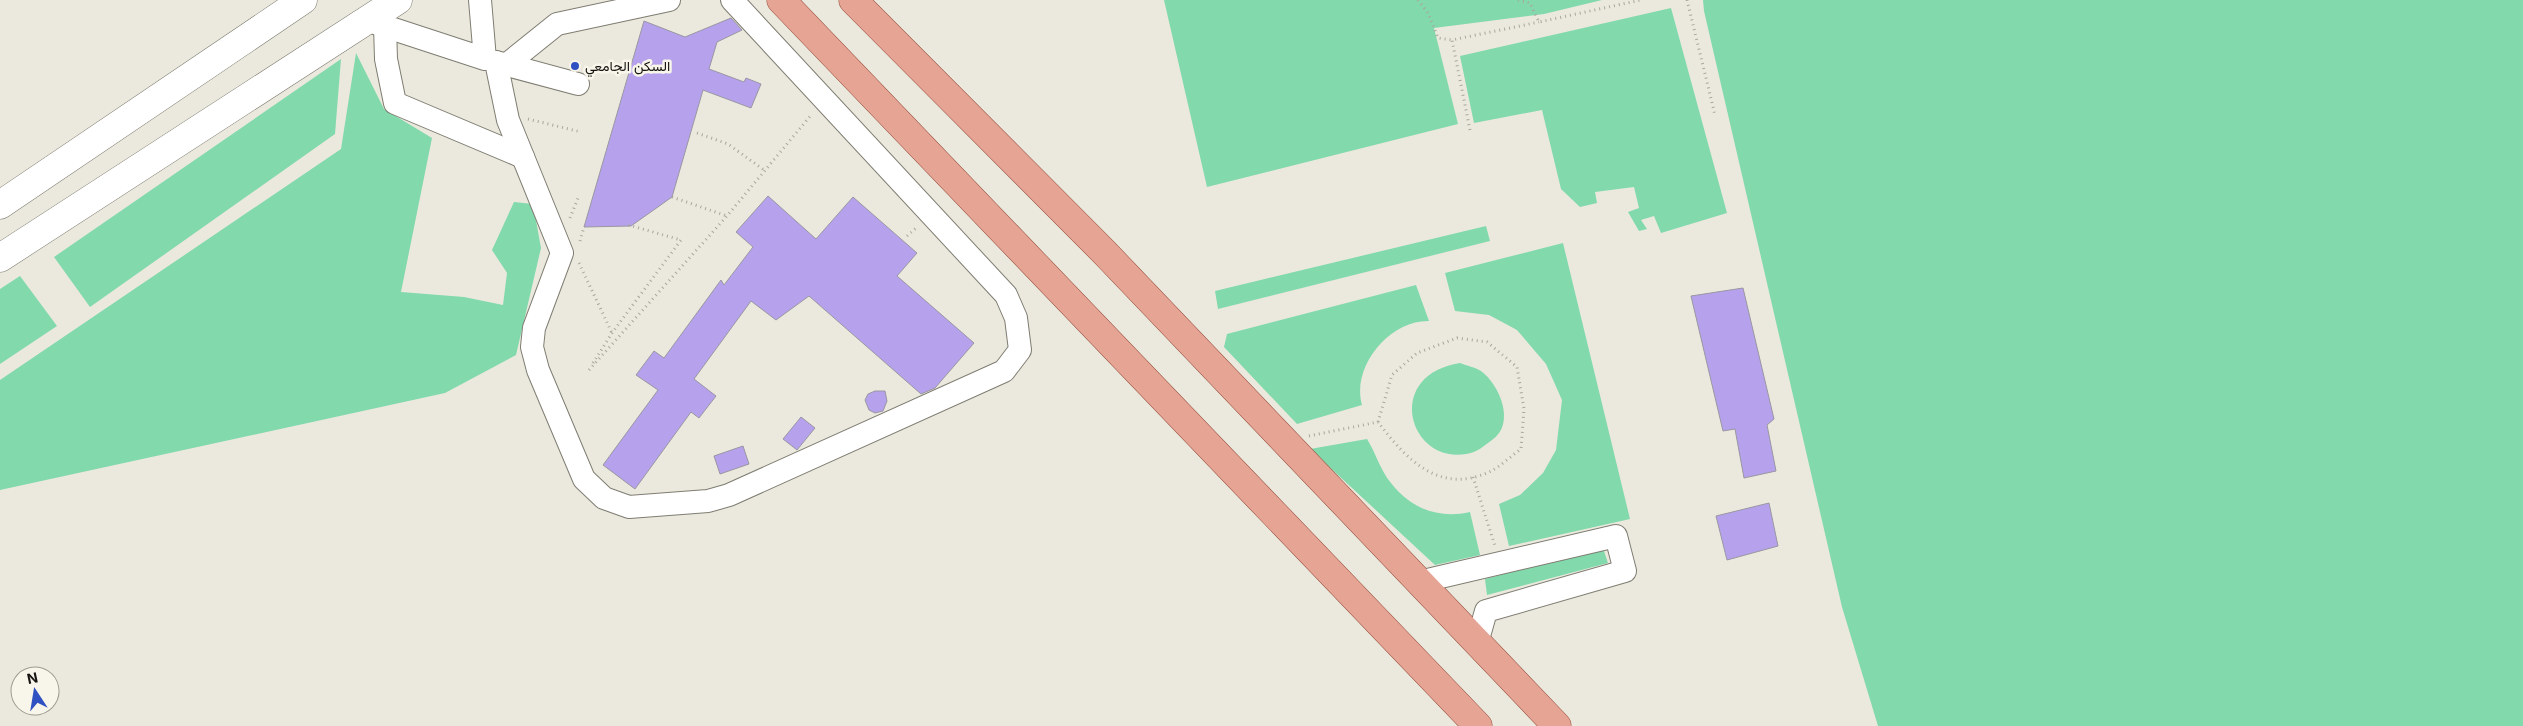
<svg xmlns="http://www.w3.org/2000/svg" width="2523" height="726" font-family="Inter,Vazirmatn,sans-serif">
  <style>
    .green { fill: #82d9ac }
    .building { fill: #b6a1ed; stroke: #9997a2 }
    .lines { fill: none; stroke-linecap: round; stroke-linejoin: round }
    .minor-casing { stroke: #7f7d72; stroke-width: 24 }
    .secondary-casing { stroke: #7f7d72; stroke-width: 29 }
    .primary-casing { stroke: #924b39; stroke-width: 29 }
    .path { stroke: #a8a79d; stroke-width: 3; stroke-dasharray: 1 4; stroke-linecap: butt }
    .minor { stroke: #fff; stroke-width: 22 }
    .secondary { stroke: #fff; stroke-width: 28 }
    .primary { stroke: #e6a495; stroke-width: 28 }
    .poi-dot { fill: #2f51c2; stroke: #f8f6ea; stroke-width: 2 }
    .labels { text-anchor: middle; stroke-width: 5; stroke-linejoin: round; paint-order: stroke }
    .poi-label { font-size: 14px; fill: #151410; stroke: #f8f6ea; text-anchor: start }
  </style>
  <rect width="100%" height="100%" fill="#ebe9dd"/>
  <g class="green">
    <path d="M1164 0H1602L1544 14 1434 28 1458 124 1207 187Z"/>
    <path d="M1703 0H2523V726H1878L1842 607 1704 11Z"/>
    <path d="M1671 8 1727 213 1661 233 1654 216 1641 220 1647 229 1639 231 1628 212 1639 208 1634 187 1595 192 1597 203 1580 207 1561 189 1542 110 1474 123 1460 56Z"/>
    <path d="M356 53 384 109 432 138 401 292 464 297 503 305 507 273 492 250 514 202 533 204 541 248 516 355 445 393 0 490V380L341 149Z"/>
    <path d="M341 59 335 134 90 307 54 257Z"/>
    <path d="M1486 226 1490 241 1218 309 1215 291Z"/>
    <path d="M1563 243 1630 519 1509 546 1499 504 1520 495 1543 473 1556 450 1562 400 1546 364 1517 330 1489 315 1455 311 1445 273Z"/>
    <path d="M20 276 57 326 0 364V289Z"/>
    <path d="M1416 285 1429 321C1390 320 1351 366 1362 405L1297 424 1224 347 1227 334Z"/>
    <path d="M1460 363C1467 366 1475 367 1481 371 1500 385 1516 424 1492 440 1484 446 1476 453 1466 454 1409 464 1383 375 1460 363Z"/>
    <path d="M1367 439C1376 453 1380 470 1391 483 1411 509 1439 519 1470 512L1480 555 1435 565 1310 449Z"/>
    <path d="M1603 548 1608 563 1487 595 1485 579Z"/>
  </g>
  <g class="building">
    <path d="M731 18 742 30 717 42 709 69 744 82 746 78 761 84 751 108 703 90 672 197 631 226 584 227 644 21 685 37Z"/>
    <path d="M768 196 816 239 853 197 917 253 897 276 974 343 935 388 921 394 809 296 776 320 751 301 694 379 716 396 699 418 691 412 635 489 603 465 658 390 636 375 654 351 664 358 721 280 724 285 753 247 736 232Z"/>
    <path d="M1743 288 1774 419 1767 425 1776 471 1744 478 1735 429 1723 431 1691 296Z"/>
    <path d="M875 391H885L887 401 883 411 875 413 869 410 865 400 868 394Z"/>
    <path d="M801 417 815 428 797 450 783 439Z"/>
    <path d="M743 446 749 464 720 474 714 456Z"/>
    <path d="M1769 503 1778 546 1727 560 1716 516Z"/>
  </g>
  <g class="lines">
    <defs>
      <g id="minor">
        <path d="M372 22 485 59 480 0"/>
        <path d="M385 26 386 59 395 103 523 157"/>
        <path d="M496 62 508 120 562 253 534 328 532 347 538 370 584 479 604 498 629 507 708 501 729 495 1004 371 1020 350 1016 318 1006 295 732 0"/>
        <path d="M496 62 578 84"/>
        <path d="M506 65 557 24 669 0"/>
        <path d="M1419 582 1616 536 1625 571 1486 611 1477 643"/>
      </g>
      <g id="secondary">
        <path d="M0 205 303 0"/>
        <path d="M0 258 398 0"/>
      </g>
      <g id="primary">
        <path d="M781 0 1478 726"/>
        <path d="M853 0 1105 253 1557 726"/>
      </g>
    </defs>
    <use href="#minor" class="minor-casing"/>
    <use href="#secondary" class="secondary-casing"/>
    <use href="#primary" class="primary-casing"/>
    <g class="path">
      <path d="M1418 0 1428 13 1438 38 1452 40"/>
      <path d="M1518 0 1530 3 1539 22 1641 0"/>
      <path d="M1687 0 1715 115"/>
      <path d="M528 119 581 132"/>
      <path d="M1470 130 1452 40 1539 22"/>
      <path d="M697 133 728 144 764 170"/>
      <path d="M672 197 727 216"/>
      <path d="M570 218 578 198"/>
      <path d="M907 236 916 228"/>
      <path d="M580 241 584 227"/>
      <path d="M579 263 612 333"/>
      <path d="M593 363 612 333 681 240 625 224"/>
      <path d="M589 370 727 216 812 114"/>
      <path d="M1309 436 1378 422C1406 459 1439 495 1489 472 1500 467 1511 456 1521 449L1524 409 1517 367 1487 342 1457 338 1417 353 1392 375 1378 422"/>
      <path d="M1473 477 1495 546"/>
    </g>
    <use href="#minor" class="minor"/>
    <use href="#secondary" class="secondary"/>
    <use href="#primary" class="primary"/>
  </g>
  <circle class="poi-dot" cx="575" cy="66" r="5"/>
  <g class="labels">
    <g class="poi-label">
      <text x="585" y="71">السكن الجامعي</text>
    </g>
  </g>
  <g transform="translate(35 691) rotate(348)"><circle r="24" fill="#f8f6ea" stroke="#9d9c93"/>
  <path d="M0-4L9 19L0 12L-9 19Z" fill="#2f51c2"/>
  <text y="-8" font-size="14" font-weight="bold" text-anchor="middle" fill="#151410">N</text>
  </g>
</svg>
